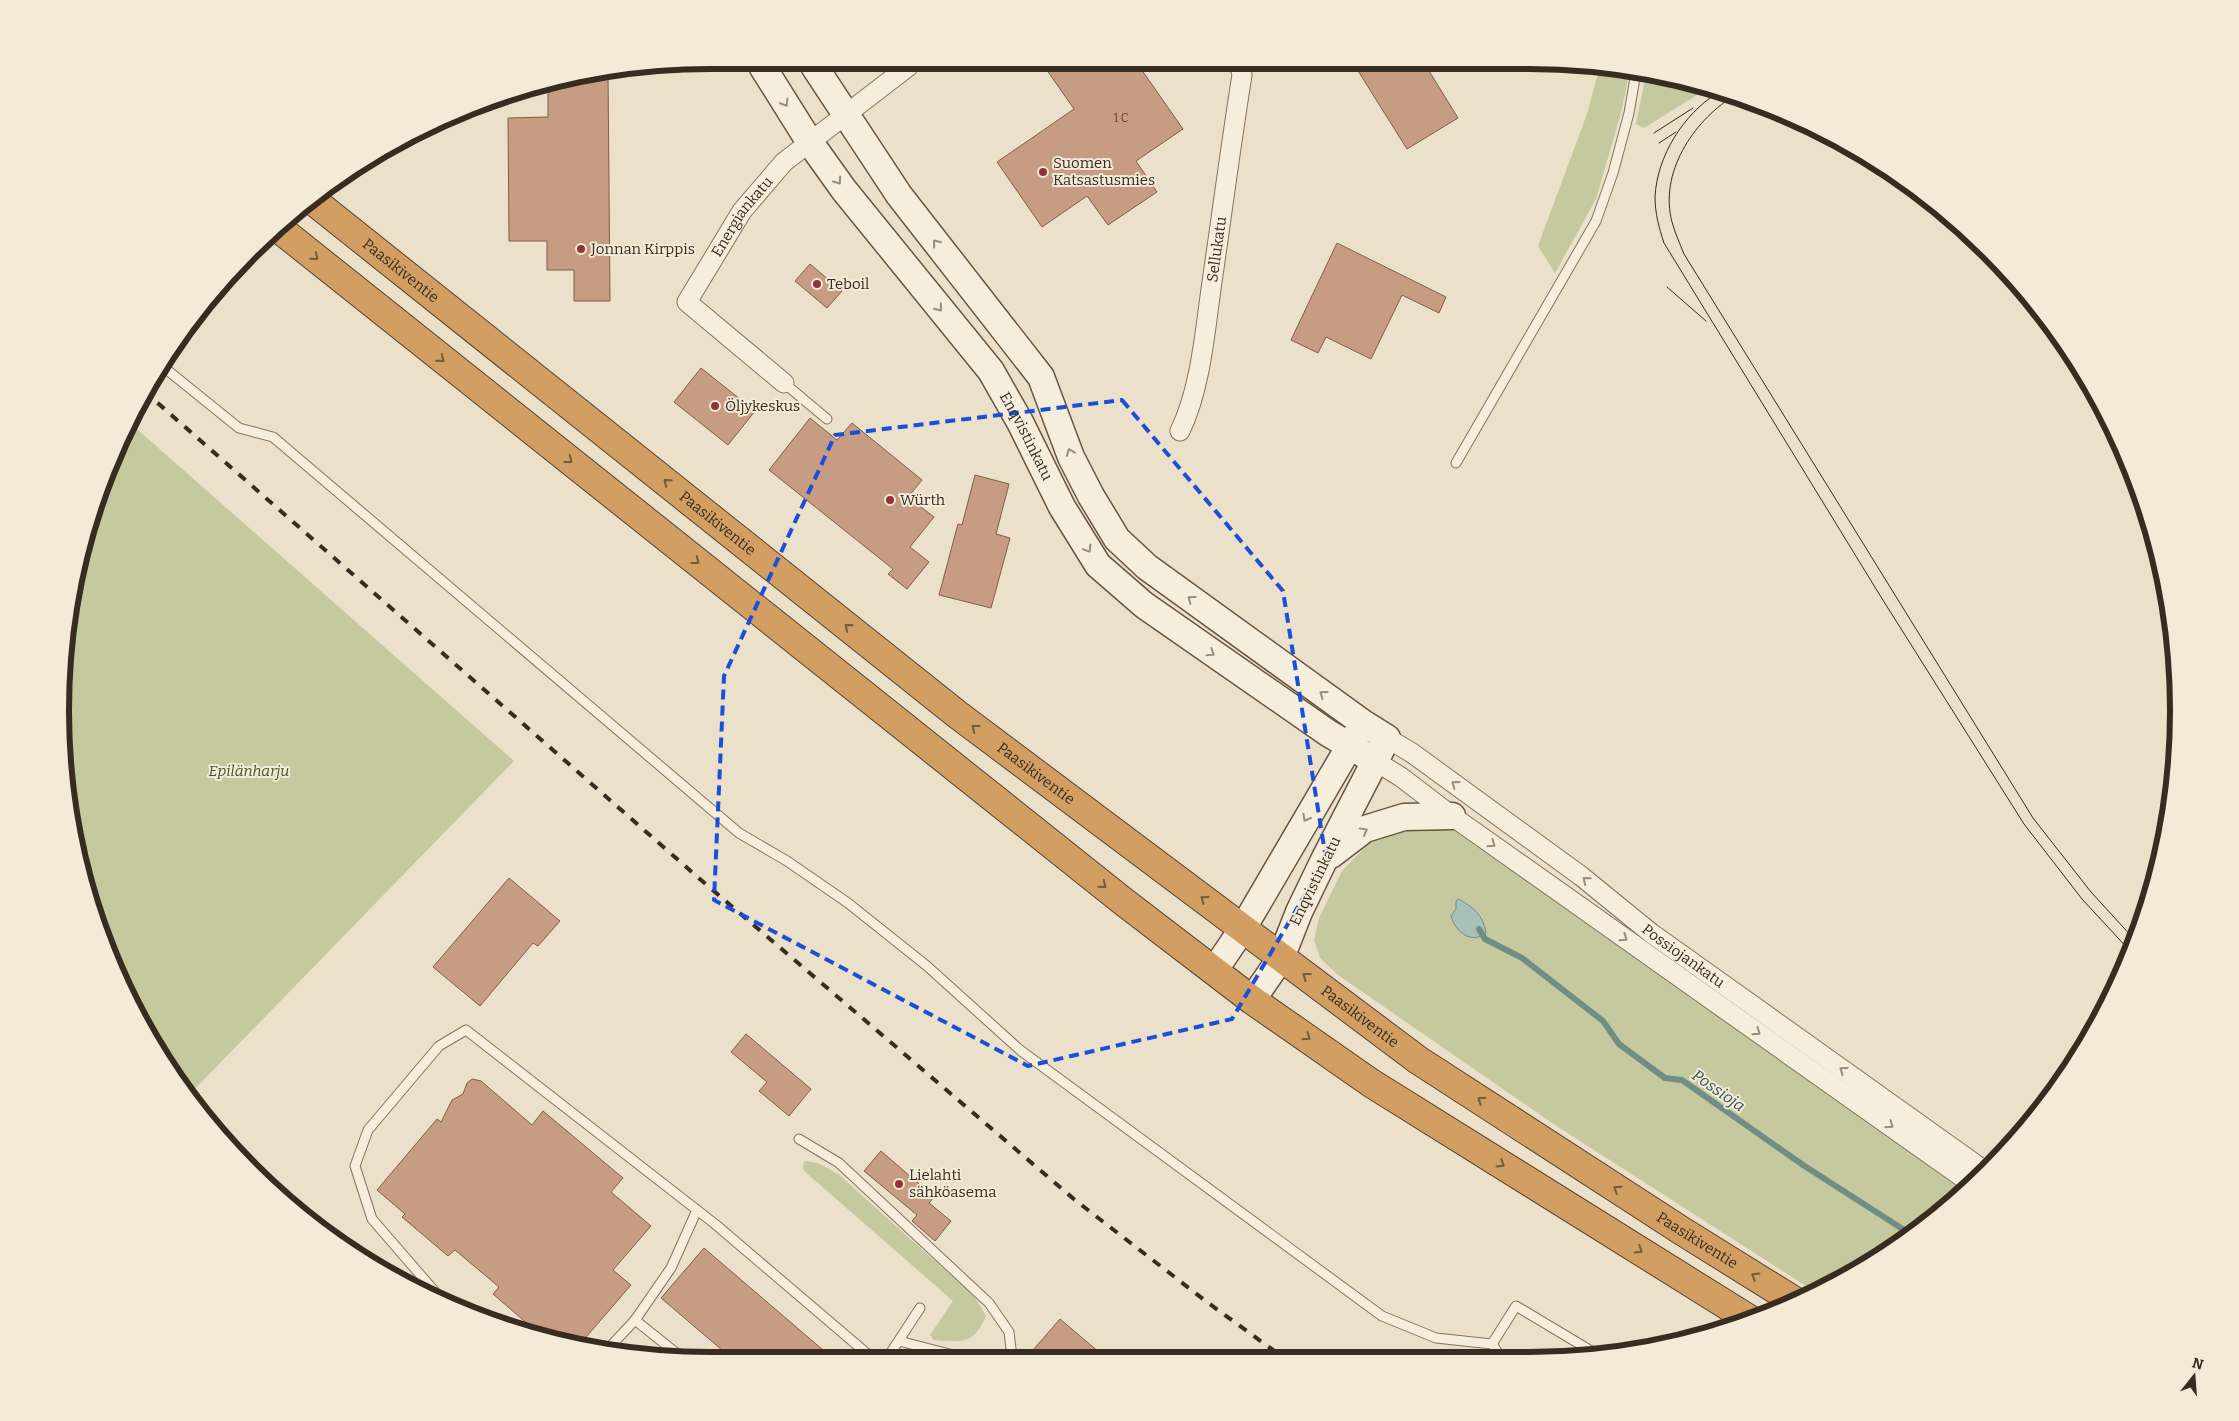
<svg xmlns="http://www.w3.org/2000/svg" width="2239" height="1421" font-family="Bitter,serif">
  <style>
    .green { fill: #c5c99d }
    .water { fill: #a9c0b9; stroke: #708e86 }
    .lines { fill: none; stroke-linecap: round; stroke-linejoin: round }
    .stream { stroke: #708e86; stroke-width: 6 }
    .building { fill: #c69d82; stroke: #835d47 }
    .lane-casing { stroke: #86735f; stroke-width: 11 }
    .street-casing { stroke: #86735f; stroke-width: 21 }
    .secondary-casing { stroke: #685442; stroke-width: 29 }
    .highway-casing { stroke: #544233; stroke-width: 30 }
    .lane { stroke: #f6eedc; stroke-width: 9 }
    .street { stroke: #f6eedc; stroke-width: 19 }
    .secondary { stroke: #f6eedc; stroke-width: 26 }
    .highway { stroke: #d29e62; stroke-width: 28 }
    .tram { stroke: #382c21; stroke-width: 1 }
    .rail { stroke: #382c21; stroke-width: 4; stroke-dasharray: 9 9; stroke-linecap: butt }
    .oneway { stroke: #978d7e }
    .oneway2 { stroke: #765a3b }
    .marked { fill: none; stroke: #1d4ed8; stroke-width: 4; stroke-dasharray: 10 6; stroke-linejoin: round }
    .poi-dot { fill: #903437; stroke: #f3ebd8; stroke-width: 2 }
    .labels { text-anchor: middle; stroke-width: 4; stroke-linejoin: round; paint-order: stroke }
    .number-label { font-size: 12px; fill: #5c4839 }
    .poi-label { font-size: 15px; fill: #382c21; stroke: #f3ebd8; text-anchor: start }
    .street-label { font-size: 15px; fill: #382c21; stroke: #f3ebd8 }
    .park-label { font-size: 15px; font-style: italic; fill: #49522a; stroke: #f3ebd8 }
    .water-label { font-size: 16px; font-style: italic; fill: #325653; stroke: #f3ebd8 }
    .rim { fill: none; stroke: #382c21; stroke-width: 6 }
  </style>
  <rect width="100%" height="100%" fill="#ebe0c9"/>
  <g class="green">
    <path d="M1600 66H1613L1630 70 1621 113 1596 199 1555 273 1538 246 1587 114Z"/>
    <path d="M1646 74 1705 90 1644 128 1636 124Z"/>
    <path d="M130 423 514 761 188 1096 169 1072 127 998 82 879 66 795 61 668 95 501Z"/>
    <path d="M1418 826 1457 831 1963 1189 1925 1226 1817 1293 1555 1125 1338 975 1320 958 1314 940 1319 918 1342 871 1373 839Z"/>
    <path d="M804 1161 818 1163 838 1174 974 1296 986 1316C973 1345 963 1342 934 1340L930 1335 953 1301 803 1170Z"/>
  </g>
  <path class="water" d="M1459 899C1474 908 1483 915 1486 933 1471 945 1455 931 1451 916L1456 909V901Z"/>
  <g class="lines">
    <path class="stream" d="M1479 929 1485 939 1522 958 1603 1021 1619 1044 1665 1078 1682 1080 1803 1165 1912 1235"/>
  </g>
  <g class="building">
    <path d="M1044 66H1139L1183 129 1136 161 1157 192 1108 225 1087 196 1042 227 997 162 1074 109Z"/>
    <path d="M1355 66H1426L1458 118 1407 149Z"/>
    <path d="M608 70 610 301H574V270H547V241H509L508 118 548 117V84Z"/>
    <path d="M1337 243 1446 297 1439 313 1402 295 1371 359 1326 337 1318 353 1291 340Z"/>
    <path d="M810 264 842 291 827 308 795 281Z"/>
    <path d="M701 368 755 411 728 445 674 402Z"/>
    <path d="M810 418 837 440 852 423 922 480 908 497 934 517 910 547 929 562 907 589 888 574 893 569 769 470Z"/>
    <path d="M975 475 1009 484 996 534 1010 538 991 608 939 595 958 524 962 525Z"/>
    <path d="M509 878 560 921 538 946 533 943 480 1006 433 967Z"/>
    <path d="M746 1034 811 1089 789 1116 759 1091 767 1082 731 1052Z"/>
    <path d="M472 1079 481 1081 532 1125 543 1111 623 1178 611 1192 651 1226 613 1270 631 1285 581 1343 537 1332 493 1294 499 1287 455 1250 448 1256 402 1217 405 1214 377 1190 437 1119 441 1122 452 1100 463 1094 467 1083Z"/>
    <path d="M881 1151 934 1197 929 1203 951 1221 935 1241 912 1221 917 1215 864 1171Z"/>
    <path d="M704 1248 830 1356H729L661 1298Z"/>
    <path d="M1060 1319 1106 1358 1042 1357 1033 1350Z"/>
  </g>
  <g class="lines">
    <defs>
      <g id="lane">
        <path d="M161 365 239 428 273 437 739 833 787 861 848 903 927 966 1020 1050 1382 1316 1436 1338 1492 1344 1502 1359"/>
        <path d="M784 383 827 419"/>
        <path d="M1456 463 1596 221 1613 173 1629 113 1636 72"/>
        <path d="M799 1139 839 1163 989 1303 1009 1332 1012 1357"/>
        <path d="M443 1301 372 1219 355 1166 368 1130 439 1046 466 1030 715 1224 871 1357"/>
        <path d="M635 1320 671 1268 697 1210"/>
        <path d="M899 1341 961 1357"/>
        <path d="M1492 1344 1516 1306 1598 1355"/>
        <path d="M607 1350 635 1320 680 1356"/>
        <path d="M888 1357 920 1308"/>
      </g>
      <g id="street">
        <path id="s1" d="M784 383 687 302 742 211 784 162 909 66"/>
        <path id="s2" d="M1180 431C1201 388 1205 330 1212 282 1222 213 1231 144 1242 75L1240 66"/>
        <path id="s3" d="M1387 738 1412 753 1581 876 1651 933 1982 1169"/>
        <path d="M1375 761 1401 777 1452 816 1969 1182"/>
      </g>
      <g id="secondary">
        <path id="s4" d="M762 66 809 141 844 190 991 371 1020 422 1062 507 1098 565 1144 605 1328 733 1375 761"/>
        <path d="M814 66 899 195 1041 377 1071 457 1091 496 1117 539 1147 567 1363 723 1387 738 1324 860 1299 912 1281 958 1252 1000"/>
        <path d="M1331 855 1365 829 1404 817 1452 816"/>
        <path d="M1214 971 1243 928 1359 730"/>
      </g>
      <g id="highway">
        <path id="s5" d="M311 199 958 715 1418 1060 1682 1231 1796 1302"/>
        <path d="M277 227 1124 902 1252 1000 1371 1083 1749 1319"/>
      </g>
    </defs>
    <use href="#lane" class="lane-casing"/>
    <use href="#street" class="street-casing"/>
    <use href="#secondary" class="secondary-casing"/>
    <use href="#highway" class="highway-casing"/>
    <use href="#lane" class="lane"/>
    <use href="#street" class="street"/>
    <use href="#secondary" class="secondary"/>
    <use href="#highway" class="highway"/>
    <g class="tram">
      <path d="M1717 93C1683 115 1657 156 1655 197 1655 213 1659 228 1664 243L1881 597 2024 824 2082 899 2130 951"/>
      <path d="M1732 97C1693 122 1659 173 1672 222 1675 233 1680 244 1684 254L2033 818 2091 892 2134 939"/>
      <path d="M1654 133 1693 108"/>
      <path d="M1659 143 1676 132"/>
      <path d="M1667 287 1706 321"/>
    </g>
    <path class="rail" d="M144 391 701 880 1075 1200 1207 1302 1284 1358"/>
  </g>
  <defs><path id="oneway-chevron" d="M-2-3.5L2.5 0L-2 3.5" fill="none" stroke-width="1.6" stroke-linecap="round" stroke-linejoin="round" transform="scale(1.25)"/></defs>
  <g class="oneway">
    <use href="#oneway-chevron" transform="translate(785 103) rotate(58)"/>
    <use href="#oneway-chevron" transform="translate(838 181) rotate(54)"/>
    <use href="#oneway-chevron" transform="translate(936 243) rotate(-128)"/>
    <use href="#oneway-chevron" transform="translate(939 308) rotate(51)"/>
    <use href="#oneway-chevron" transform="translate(1070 452) rotate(-112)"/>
    <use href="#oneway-chevron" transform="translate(1088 549) rotate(58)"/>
    <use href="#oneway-chevron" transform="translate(1191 599) rotate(-144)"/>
    <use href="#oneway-chevron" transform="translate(1211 653) rotate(35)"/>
    <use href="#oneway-chevron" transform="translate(1323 694) rotate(-144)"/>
    <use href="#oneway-chevron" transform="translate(1455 784) rotate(-144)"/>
    <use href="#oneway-chevron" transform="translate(1306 818) rotate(120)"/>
    <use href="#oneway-chevron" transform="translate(1364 831) rotate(-29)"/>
    <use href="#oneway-chevron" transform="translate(1492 844) rotate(35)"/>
    <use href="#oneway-chevron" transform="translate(1586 880) rotate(-141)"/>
    <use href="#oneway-chevron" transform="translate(1624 938) rotate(35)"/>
    <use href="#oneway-chevron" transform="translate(1757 1032) rotate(35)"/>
    <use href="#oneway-chevron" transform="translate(1843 1070) rotate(-144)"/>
    <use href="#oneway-chevron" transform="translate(1890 1125) rotate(35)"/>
  </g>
  <g class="oneway2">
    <use href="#oneway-chevron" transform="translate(315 257) rotate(39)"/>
    <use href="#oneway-chevron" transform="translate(441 359) rotate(39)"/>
    <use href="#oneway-chevron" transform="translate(569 460) rotate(38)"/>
    <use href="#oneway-chevron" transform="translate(667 482) rotate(-141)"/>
    <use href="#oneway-chevron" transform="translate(696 561) rotate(38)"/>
    <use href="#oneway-chevron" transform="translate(848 627) rotate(-141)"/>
    <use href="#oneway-chevron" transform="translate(975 728) rotate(-143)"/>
    <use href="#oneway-chevron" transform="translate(1103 885) rotate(39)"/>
    <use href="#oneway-chevron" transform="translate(1204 899) rotate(-144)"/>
    <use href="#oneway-chevron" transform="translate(1306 976) rotate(-143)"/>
    <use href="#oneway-chevron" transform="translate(1307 1037) rotate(35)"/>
    <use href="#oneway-chevron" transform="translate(1481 1100) rotate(-147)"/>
    <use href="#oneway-chevron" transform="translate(1501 1164) rotate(32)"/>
    <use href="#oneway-chevron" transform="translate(1617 1189) rotate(-147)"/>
    <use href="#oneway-chevron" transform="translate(1639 1250) rotate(32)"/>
    <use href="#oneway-chevron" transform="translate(1755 1276) rotate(-148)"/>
  </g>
  <path class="marked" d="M1122 400 1283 591 1326 859 1232 1019 1028 1066 714 900 724 676 835 435Z"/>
  <g class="poi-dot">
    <circle cx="1043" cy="172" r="5"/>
    <circle cx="581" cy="249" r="5"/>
    <circle cx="817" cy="284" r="5"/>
    <circle cx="715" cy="406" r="5"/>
    <circle cx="890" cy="500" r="5"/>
    <circle cx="899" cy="1184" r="5"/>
  </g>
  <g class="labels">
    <g class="number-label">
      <text x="1121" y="122">1 C</text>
    </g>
    <g class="poi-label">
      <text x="1053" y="168">Suomen<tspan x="1053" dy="17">Katsastusmies</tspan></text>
      <text x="591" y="254">Jonnan Kirppis</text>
      <text x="827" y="289">Teboil</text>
      <text x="725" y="411">Öljykeskus</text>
      <text x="900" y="505">Würth</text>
      <text x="909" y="1180">Lielahti<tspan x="909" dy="17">sähköasema</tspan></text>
    </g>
    <g class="street-label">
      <text dy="5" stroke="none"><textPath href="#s1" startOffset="228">Energiankatu</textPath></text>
      <text dy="5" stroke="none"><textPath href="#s2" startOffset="186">Sellukatu</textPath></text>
      <text dy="5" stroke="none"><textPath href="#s5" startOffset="115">Paasikiventie</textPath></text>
      <text dy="5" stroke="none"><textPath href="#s4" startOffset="456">Enqvistinkatu</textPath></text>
      <text dy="5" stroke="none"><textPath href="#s5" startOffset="520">Paasikiventie</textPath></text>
      <text dy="5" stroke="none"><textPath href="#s5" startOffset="925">Paasikiventie</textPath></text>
      <text transform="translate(1315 881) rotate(-64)" y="5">Enqvistinkatu</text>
      <text dy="5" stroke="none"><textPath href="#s3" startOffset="368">Possiojankatu</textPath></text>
      <text dy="5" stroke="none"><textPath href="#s5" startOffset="1330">Paasikiventie</textPath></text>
      <text dy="5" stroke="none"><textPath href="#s5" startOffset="1735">Paasikiventie</textPath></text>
    </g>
    <g class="park-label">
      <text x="249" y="776">Epilänharju</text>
    </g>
    <g class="water-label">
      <text transform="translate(1719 1090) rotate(35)" y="6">Possioja</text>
    </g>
  </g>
  <path d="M0 0H2239V1421H0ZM710 69H1529A641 641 0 0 1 2170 710V711A641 641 0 0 1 1529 1352H710A641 641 0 0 1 69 711V710A641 641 0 0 1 710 69Z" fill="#f3ebd8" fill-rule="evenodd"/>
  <path class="rim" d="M710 69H1529A641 641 0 0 1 2170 710V711A641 641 0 0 1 1529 1352H710A641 641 0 0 1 69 711V710A641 641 0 0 1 710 69Z"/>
  <g transform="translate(2194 1376) rotate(17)" stroke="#f3ebd8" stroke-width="4" paint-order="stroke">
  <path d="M0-4L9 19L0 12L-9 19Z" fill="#382c21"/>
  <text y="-8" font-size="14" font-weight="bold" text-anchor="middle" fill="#382c21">N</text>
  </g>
</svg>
